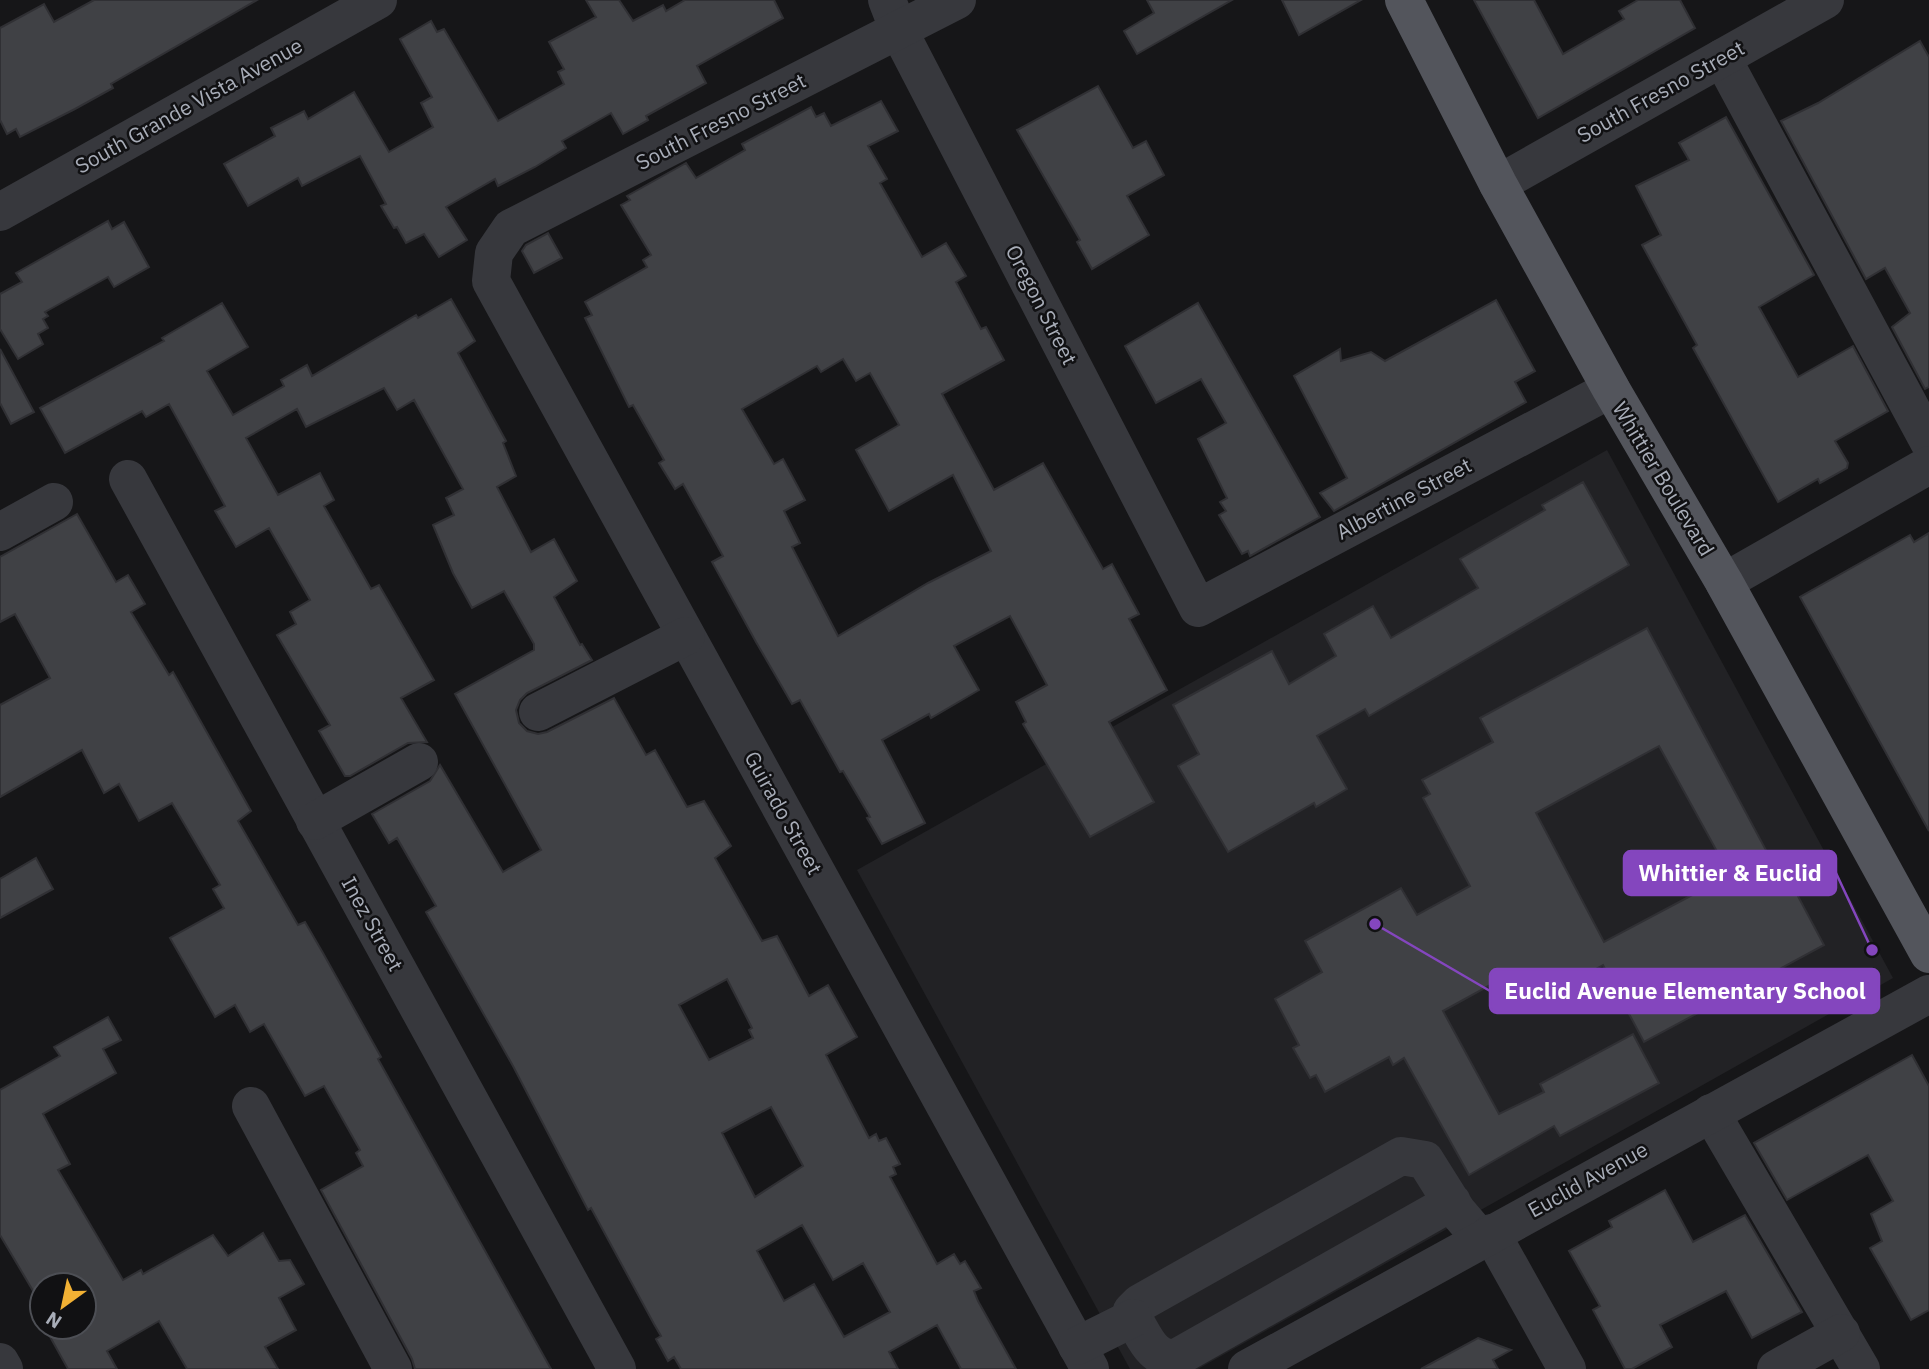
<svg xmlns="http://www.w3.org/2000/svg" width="1929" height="1369" font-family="'IBM Plex Sans',sans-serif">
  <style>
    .built { fill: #222225 }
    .building { fill: #404145; stroke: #303034; stroke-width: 2; fill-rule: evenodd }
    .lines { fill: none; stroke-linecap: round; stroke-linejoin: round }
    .minor { stroke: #37383d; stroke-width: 38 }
    .major { stroke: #53555c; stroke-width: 38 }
    .labels { text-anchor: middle; stroke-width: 5; stroke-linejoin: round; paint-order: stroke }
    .street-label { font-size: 21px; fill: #a8adb8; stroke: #111113 }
    .leader { fill: none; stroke: #8446be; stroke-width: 2.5 }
    .callout-dot { fill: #8446be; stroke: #111113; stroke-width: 2.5 }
    .callout { fill: #8446be; stroke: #8446be; stroke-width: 2.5 }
    .callout-label { font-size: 23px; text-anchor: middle; font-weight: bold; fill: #fff }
  </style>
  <rect width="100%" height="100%" fill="#161618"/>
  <path class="built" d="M1607 450 1893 978 1198 1369H1130L857 870Z"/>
  <g class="building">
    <path d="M94 0H257L111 84 113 88 75 109 20 137 16 129 7 134 0 120V28L44 4 54 22Z"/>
    <path d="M586 0H619L633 21 663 5 666 11 685 0H774L783 18 697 66 706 83 646 116 648 120 623 134 611 113 562 141 566 148 535 167 498 186 495 179 446 207 467 240 439 257 424 234 406 243 397 227 394 228 381 206 386 204 360 156 302 186 298 178 248 206 224 164 275 136 271 128 304 111 308 119 354 92 389 152 433 127 421 103 432 97 400 39 431 21 437 32 444 29 498 121 564 84 558 72 564 69 549 42 596 17Z"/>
    <path d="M1147 0H1232L1137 54 1124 31 1154 13Z"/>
    <path d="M1282 0H1361L1299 35Z"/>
    <path d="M1474 0H1534L1563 54 1624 19 1619 11 1638 0H1680L1695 28 1538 118Z"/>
    <path d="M1920 41 1929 57V387L1925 389 1892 327 1910 313 1885 268 1866 279 1781 121 1818 103Z"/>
    <path d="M1098 86 1133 148 1146 141 1164 175 1127 196 1149 235 1092 269 1077 242 1080 240 1017 130Z"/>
    <path d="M881 101 898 131 868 146 887 179 880 183 922 257 946 243 966 276 956 282 981 329 986 327 1004 360 942 394 994 490 1043 463 1103 569 1112 564 1139 614 1129 619 1167 690 1109 722 1154 802 1090 837 1023 724 1026 722 1016 702 1047 685 1010 616 954 646 979 690 931 718 929 714 882 740 925 823 882 844 867 818 870 817 843 771 840 772 800 700 792 704 756 642 712 562 723 556 683 484 675 489 659 463 664 460 633 405 629 407 585 318 592 315 585 302 647 267 643 260 651 255 621 205 630 200 627 196 686 163 696 178 745 150 742 144 811 107 816 117 824 113 831 126ZM843 359 856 381 870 373 899 425 856 450 889 511 953 475 991 551 928 583 838 636 792 547 800 543 784 511 805 500 783 459 774 464 742 409 817 366 821 372Z"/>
    <path d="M1726 117 1814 275 1759 307 1798 377 1853 346 1888 411 1835 441 1848 463 1847 468 1820 483 1818 479 1778 502 1693 348 1697 345 1642 245 1661 235 1636 186 1689 160 1679 143Z"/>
    <path d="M108 221 112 229 124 222 149 267 114 287 108 277 45 312 48 316 43 319 48 328 38 334 43 344 18 359 0 329V294L22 282 16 273Z"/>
    <path d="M548 233 562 258 534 273 522 251 526 245Z"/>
    <path d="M451 299 475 341 458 353 506 441 503 443 516 476 497 487 531 552 554 539 577 581 554 597 580 645 582 644 592 660 527 693 520 700 516 710 519 723 527 731 538 734 547 732 614 698 646 755 655 750 687 807 704 801 731 846 715 858 762 941 777 936 809 996 828 985 857 1037 826 1055 869 1138 876 1134 879 1141 886 1138 900 1164 893 1167 896 1174 890 1177 937 1264 954 1254 960 1264 965 1261 981 1288 974 1291 978 1301 1016 1369H961L937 1325 889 1352 898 1369H681L674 1357 668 1361 656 1339 661 1336 654 1324 591 1208 588 1210 513 1066 426 912 436 906 397 838 389 843 372 814 430 781 440 765 503 872 541 850 455 694 534 650V644L504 591 472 608 453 573 433 525 454 515 446 498 463 489 414 400 397 410 384 388 306 427 297 409 246 438 278 495 320 473 334 500 324 506 371 589 379 585 434 680 401 698 427 742 408 743 350 776H345L319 731 330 725 277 635 296 624 290 612 310 600 269 528 236 547 215 511 225 506 169 404 146 417 142 411 65 453 40 408 164 341 162 338 222 303 248 347 207 371 233 415 284 386 281 380 307 365 312 376 416 315 418 318ZM727 979 752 1028 749 1030 753 1038 709 1060 679 1005ZM771 1107 803 1166 755 1197 722 1133ZM802 1225 833 1280 863 1263 890 1312 844 1337 814 1284 784 1301 757 1251Z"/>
    <path d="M1496 300 1535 371 1515 382 1526 402 1334 511 1320 493 1347 478 1294 376 1340 349 1341 361 1371 352 1385 361Z"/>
    <path d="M1198 303 1320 517 1250 556 1248 551 1242 554 1219 515 1226 511 1220 502 1227 498 1198 439 1226 423 1201 379 1156 403 1125 346Z"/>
    <path d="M0 349 34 412 11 424 0 403Z"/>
    <path d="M1583 482 1629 565 1369 716 1365 709 1317 736 1347 789 1316 807 1314 803 1228 852 1178 766 1199 754 1173 705 1272 651 1289 684 1336 656 1324 634 1373 606 1391 638 1478 588 1460 559 1545 510 1542 505Z"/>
    <path d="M77 514 116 582 128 575 145 604 131 612 169 675 173 672 251 811 238 821 298 925 305 922 323 953 381 1057 378 1059 551 1369H415L412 1359 321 1190 363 1166 356 1153 360 1150 324 1086 305 1096 264 1024 250 1032 235 1005 215 1017 170 938 224 908 213 889 220 885 172 803 139 821 119 784 104 793 82 750 0 797V705L50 678 15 614 0 622V557Z"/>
    <path d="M1929 533V831L1800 597 1910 535 1914 542Z"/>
    <path d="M1647 628 1768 854 1774 851 1824 945 1644 1042 1603 965 1519 1012 1501 979 1443 1011 1499 1114 1544 1092 1540 1084 1633 1034 1659 1083 1560 1136 1554 1126 1469 1175 1404 1058 1393 1065 1389 1057 1325 1092 1316 1075 1310 1078 1293 1048 1299 1045 1275 999 1322 972 1305 941 1401 888 1417 915 1470 886 1423 798 1430 794 1422 780 1493 742 1480 718ZM1659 746 1730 875 1604 942 1536 813Z"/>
    <path d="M36 858 53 889 0 918V879Z"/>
    <path d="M108 1017 121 1040 103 1049 116 1073 43 1114 70 1164 58 1170 123 1280 141 1270 143 1274 213 1235 228 1256 263 1233 279 1261 290 1260 304 1284 279 1298 296 1330 265 1347 278 1369H187L159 1321 107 1351 117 1369H68L49 1335 56 1331 54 1327H84V1285H42V1306L0 1235V1090L60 1056 54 1047Z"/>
    <path d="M1912 1055 1929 1086V1310L1911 1320 1870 1248 1882 1241 1871 1214 1893 1201 1868 1155 1787 1200 1754 1143Z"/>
    <path d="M1665 1190 1693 1242 1745 1215 1802 1312 1752 1338 1726 1291 1660 1325 1672 1347 1632 1369H1625L1593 1310 1600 1306 1569 1251 1612 1227 1609 1221Z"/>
    <path d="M1478 1338 1511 1350 1493 1360 1498 1369H1421Z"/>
  </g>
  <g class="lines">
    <g class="minor">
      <path d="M887 0 899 31 1198 608 1611 389"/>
      <path d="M957 0 511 228 494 253 491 281 1090 1369"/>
      <path d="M1722 58 1929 442"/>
      <path d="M1498 184 1825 0"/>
      <path d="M0 212 378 0"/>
      <path d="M128 479 617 1369"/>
      <path d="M0 532 54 502"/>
      <path d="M1724 582 1929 465"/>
      <path d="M538 712 686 636"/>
      <path d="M315 821 419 762"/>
      <path d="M251 1106 393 1369"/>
      <path d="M1711 1113 1861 1369"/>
      <path d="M1452 1202 1176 1358C1152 1361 1144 1335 1133 1318L1132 1311 1140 1303 1401 1156 1425 1160 1457 1211 1481 1239"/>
      <path d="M1491 1233 1567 1369"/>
      <path d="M1077 1346 1133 1318"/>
      <path d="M0 1362 4 1369"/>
      <path d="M1247 1369 1929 994"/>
      <path d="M1776 1369 1841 1333"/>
    </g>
    <path class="major" d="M1404 0 1498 184 1611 389 1724 582 1929 954"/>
  </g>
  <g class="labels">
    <g class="street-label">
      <text transform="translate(1661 92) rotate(-29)" y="7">South Fresno Street</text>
      <text transform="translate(189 106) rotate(-29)" y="7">South Grande Vista Avenue</text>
      <text transform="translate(721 122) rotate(-27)" y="7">South Fresno Street</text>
      <text transform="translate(1041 305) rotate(63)" y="7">Oregon Street</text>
      <text transform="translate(1663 479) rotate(59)" y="7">Whittier Boulevard</text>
      <text transform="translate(1404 499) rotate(-28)" y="7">Albertine Street</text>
      <text transform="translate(783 813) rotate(61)" y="7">Guirado Street</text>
      <text transform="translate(372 924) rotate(61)" y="7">Inez Street</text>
      <text transform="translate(1588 1180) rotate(-29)" y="7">Euclid Avenue</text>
    </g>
  </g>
  <path class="leader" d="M1872 950L1836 873M1375 924L1490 991"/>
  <g class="callout-dot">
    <circle cx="1872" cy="950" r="7"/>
    <circle cx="1375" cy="924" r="7"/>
  </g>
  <g class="callout">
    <rect x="1624" y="851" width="212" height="44" rx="7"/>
    <rect x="1490" y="969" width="389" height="44" rx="7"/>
  </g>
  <g class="callout-label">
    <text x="1730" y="881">Whittier &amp; Euclid</text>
    <text x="1685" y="999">Euclid Avenue Elementary School</text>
  </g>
  <g transform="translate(63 1306) rotate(213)"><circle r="33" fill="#111113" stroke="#4d4f55" stroke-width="2"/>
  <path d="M0-5L12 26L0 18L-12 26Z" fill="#f2b134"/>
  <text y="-10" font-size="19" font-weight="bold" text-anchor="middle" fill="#a8adb8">N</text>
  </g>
</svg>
